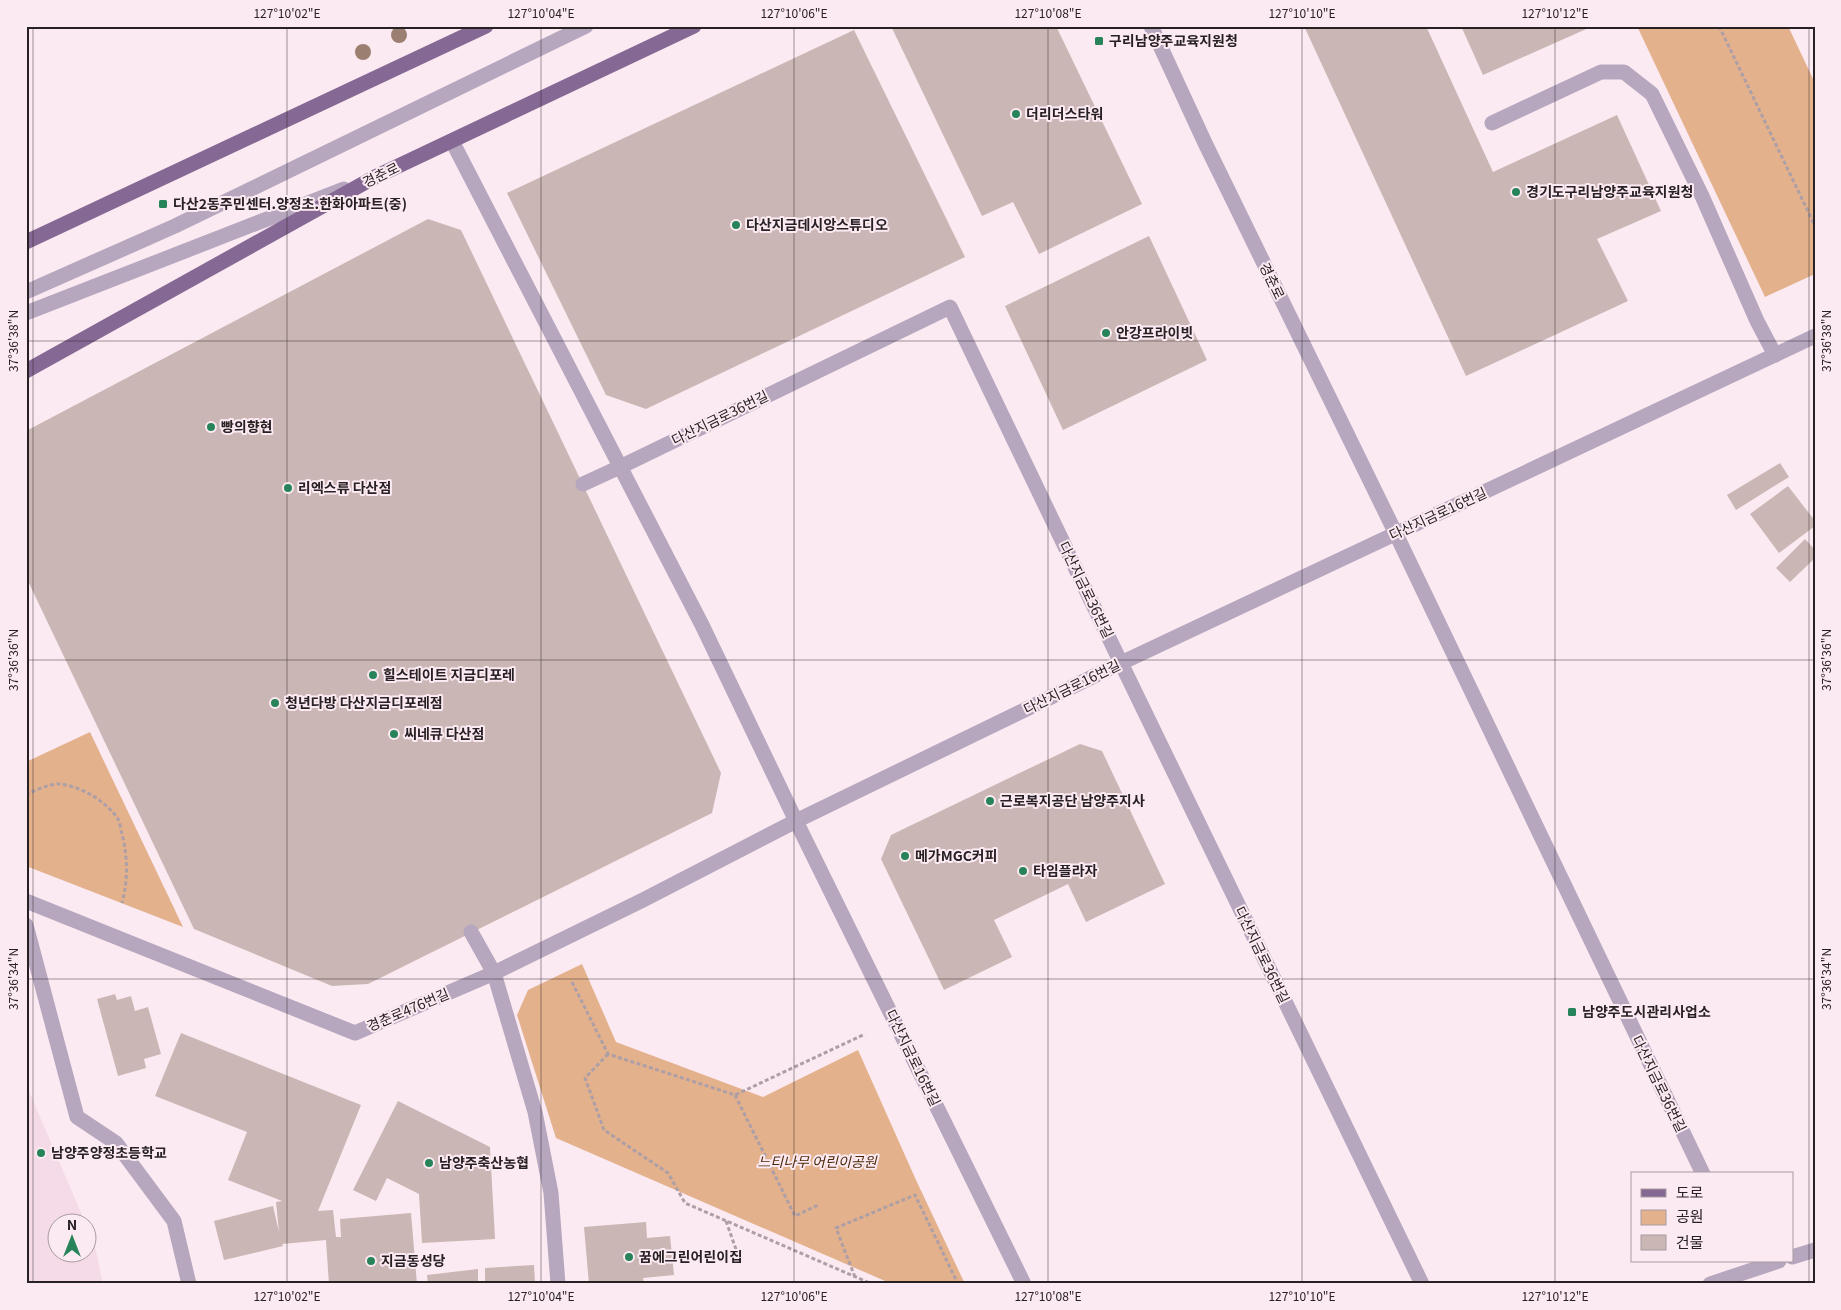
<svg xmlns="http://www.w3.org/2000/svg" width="1841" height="1310" font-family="Georgia,'Noto Sans KR',serif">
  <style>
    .built { fill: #f5dbe7 }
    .green { fill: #e4b18d }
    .building { fill: #cab6b4 }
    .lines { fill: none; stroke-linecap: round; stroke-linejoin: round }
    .path { stroke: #ad9fa5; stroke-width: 3; stroke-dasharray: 4 2.5; stroke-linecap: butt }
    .service { stroke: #b6a6be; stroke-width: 15 }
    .minor { stroke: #b6a6be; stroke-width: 15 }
    .primary { stroke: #856893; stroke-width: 15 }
    .tree { fill: #9b7f71 }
    .ticks { fill: none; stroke: #282124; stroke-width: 1; stroke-opacity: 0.45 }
    .poi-dot { fill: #27835a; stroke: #fceaf2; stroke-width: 2 }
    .labels { text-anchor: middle; stroke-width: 4; stroke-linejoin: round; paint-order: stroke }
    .poi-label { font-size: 14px; font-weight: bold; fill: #282124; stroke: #fceaf2; text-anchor: start }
    .street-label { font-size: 14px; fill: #282124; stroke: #fceaf2 }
    .park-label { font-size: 14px; font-style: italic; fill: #4c2807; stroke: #fceaf2 }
    .neatline { fill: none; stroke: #282124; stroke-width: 2 }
    .ticks-label { font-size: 12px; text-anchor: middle; fill: #282124 }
  </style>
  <rect width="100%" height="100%" fill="#fceaf2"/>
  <path class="built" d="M26 1084 85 1222H58V1252H88V1228L94 1242 103 1284H26Z"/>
  <g class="green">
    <path d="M1637 26H1788L1815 83V274L1765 297Z"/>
    <path d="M90 732 183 927 26 866V762Z"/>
    <path d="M582 964 616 1042 763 1097 858 1050 916 1180 965 1284H892L556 1138 517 1015 528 990Z"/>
  </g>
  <g class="building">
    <path d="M891 26H1056L1142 204 1039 254 1013 202 982 216Z"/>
    <path d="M1304 26H1426L1493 172 1617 115 1661 211 1597 239 1628 301 1466 376Z"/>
    <path d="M1461 26H1593L1483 75Z"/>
    <path d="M854 30 965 257 646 409 606 395 507 193Z"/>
    <path d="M428 219 461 230 721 773 712 813 368 984 332 986 194 929 26 577V431Z"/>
    <path d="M1149 236 1207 360 1063 430 1005 306Z"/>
    <path d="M1780 463 1789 477 1736 510 1727 495Z"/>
    <path d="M1788 486 1815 521V526L1779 553 1750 514Z"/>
    <path d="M1805 539 1815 550V558L1790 582 1776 568Z"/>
    <path d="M1080 744 1102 751 1165 884 1086 922 1068 884 994 920 1012 957 944 990 881 859 891 835Z"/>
    <path d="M115 994 117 1000 131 996 135 1011 148 1007 161 1054 144 1059 146 1068 118 1076 97 999Z"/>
    <path d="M181 1033 361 1105 318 1211 333 1210 336 1237H341L340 1219 411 1213 417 1284H329L326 1240 282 1244 283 1246 224 1260 214 1221 273 1206 279 1232 276 1202 282 1201 228 1180 247 1132 155 1096Z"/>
    <path d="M398 1101 490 1147 495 1239 422 1243 419 1194 387 1178 376 1201 353 1190Z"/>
    <path d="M646 1222 647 1238 670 1236 674 1275 643 1278 644 1284H589L584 1227Z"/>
    <path d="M534 1265 535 1284H485V1268Z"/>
    <path d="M478 1269V1284H428L427 1275Z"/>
  </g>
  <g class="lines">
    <g class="path">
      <path d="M1719 26 1815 226"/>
      <path d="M26 795C35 790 49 784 59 784 81 786 106 801 118 819 120 823 121 830 122 834 128 858 128 880 122 903"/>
      <path d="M572 982 608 1054 735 1095 865 1034"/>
      <path d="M608 1054 585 1078 604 1130 668 1173 685 1203 872 1284"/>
      <path d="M735 1095 795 1216 818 1205"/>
      <path d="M726 1221 738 1255"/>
      <path d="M855 1277 836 1228 915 1195 958 1284"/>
    </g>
    <g class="service">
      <path d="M1492 123 1601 72H1624L1652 94 1702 196 1757 321 1775 355"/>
      <path d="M26 292 175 226 586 26"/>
      <path d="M26 313 344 189"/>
      <path d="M583 484 620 467"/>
      <path d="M471 932 494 973"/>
    </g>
    <g class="minor">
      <path d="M1151 26 1205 143 1396 534 1703 1174"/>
      <path d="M452 141 702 625 796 821 1024 1284"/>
      <path d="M620 467 950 307 1121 663 1422 1284"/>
      <path d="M26 901 355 1033 494 973 535 1112 551 1193 558 1284"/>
      <path d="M26 925 77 1117 116 1143 174 1221 189 1284"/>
      <path d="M494 973 643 900 796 821 1121 663 1815 336"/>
      <path d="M1792 1257 1815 1250"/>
      <path d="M1710 1284 1779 1261"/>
    </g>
    <g class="primary">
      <path d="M26 242 486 26"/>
      <path d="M26 371 375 177 694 26"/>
    </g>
  </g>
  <g class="tree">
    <circle cx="399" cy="35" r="8"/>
    <circle cx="363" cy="52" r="8"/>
  </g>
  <path class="ticks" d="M33 26V1284M287 26V1284M541 26V1284M794 26V1284M1048 26V1284M1302 26V1284M1555 26V1284M1809 26V1284M26 341H1815M26 660H1815M26 979H1815"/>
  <g class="poi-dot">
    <rect x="1094" y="36" width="10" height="10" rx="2.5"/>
    <circle cx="1016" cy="114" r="5"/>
    <circle cx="1516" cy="192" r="5"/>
    <rect x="158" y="199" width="10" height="10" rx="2.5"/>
    <circle cx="736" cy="225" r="5"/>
    <circle cx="1106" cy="333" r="5"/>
    <circle cx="211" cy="427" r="5"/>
    <circle cx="288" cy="488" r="5"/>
    <circle cx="373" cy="675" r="5"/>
    <circle cx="275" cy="703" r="5"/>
    <circle cx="394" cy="734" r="5"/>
    <circle cx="990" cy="801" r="5"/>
    <circle cx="905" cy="856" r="5"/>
    <circle cx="1023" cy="871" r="5"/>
    <rect x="1567" y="1007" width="10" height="10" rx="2.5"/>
    <circle cx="41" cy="1153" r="5"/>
    <circle cx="429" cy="1163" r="5"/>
    <circle cx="629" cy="1257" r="5"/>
    <circle cx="371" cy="1261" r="5"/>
  </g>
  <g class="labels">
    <g class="poi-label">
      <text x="1109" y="46">구리남양주교육지원청</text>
      <text x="1026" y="119">더리더스타워</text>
      <text x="1526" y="197">경기도구리남양주교육지원청</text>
      <text x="173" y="209">다산2동주민센터.양정초.한화아파트(중)</text>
      <text x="746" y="230">다산지금데시앙스튜디오</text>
      <text x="1116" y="338">안강프라이빗</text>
      <text x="221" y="432">빵의향현</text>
      <text x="298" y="493">리엑스류 다산점</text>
      <text x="383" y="680">힐스테이트 지금디포레</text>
      <text x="285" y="708">청년다방 다산지금디포레점</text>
      <text x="404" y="739">씨네큐 다산점</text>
      <text x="1000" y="806">근로복지공단 남양주지사</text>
      <text x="915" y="861">메가MGC커피</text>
      <text x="1033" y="876">타임플라자</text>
      <text x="1582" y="1017">남양주도시관리사업소</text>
      <text x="51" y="1158">남양주양정초등학교</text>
      <text x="439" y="1168">남양주축산농협</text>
      <text x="639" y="1262">꿈에그린어린이집</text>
      <text x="381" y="1266">지금동성당</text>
    </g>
    <g class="street-label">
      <text transform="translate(381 175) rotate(-26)" y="5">경춘로</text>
      <text transform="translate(1272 281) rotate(64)" y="5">경춘로</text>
      <text transform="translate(720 418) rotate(-26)" y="5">다산지금로36번길</text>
      <text transform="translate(1438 514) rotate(-25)" y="5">다산지금로16번길</text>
      <text transform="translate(1086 590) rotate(64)" y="5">다산지금로36번길</text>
      <text transform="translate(1072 687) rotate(-26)" y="5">다산지금로16번길</text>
      <text transform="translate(1262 955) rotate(64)" y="5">다산지금로36번길</text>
      <text transform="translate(408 1010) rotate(-23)" y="5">경춘로476번길</text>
      <text transform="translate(913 1058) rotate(64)" y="5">다산지금로16번길</text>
      <text transform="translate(1659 1084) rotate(64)" y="5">다산지금로36번길</text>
    </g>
    <g class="park-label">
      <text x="817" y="1167">느티나무 어린이공원</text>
    </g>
  </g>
  <rect width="1841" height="1310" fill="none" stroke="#fceaf2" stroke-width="55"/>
  <rect x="1631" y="1172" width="162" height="90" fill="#fceaf2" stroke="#a79aa0"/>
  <rect x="1641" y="1189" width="25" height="8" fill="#856893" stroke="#a79aa0"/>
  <text x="1676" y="1198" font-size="15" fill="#282124">도로</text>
  <rect x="1641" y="1210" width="25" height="15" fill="#e4b18d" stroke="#a79aa0"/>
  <text x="1676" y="1222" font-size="15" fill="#282124">공원</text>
  <rect x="1641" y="1235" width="25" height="15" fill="#cab6b4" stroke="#a79aa0"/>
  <text x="1676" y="1248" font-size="15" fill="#282124">건물</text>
  <g transform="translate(72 1238)"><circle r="24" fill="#fceaf2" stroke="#a79aa0"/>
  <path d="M0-4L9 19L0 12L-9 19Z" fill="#27835a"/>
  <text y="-8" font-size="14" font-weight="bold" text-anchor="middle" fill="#282124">N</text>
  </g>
  <rect x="28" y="28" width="1786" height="1254" class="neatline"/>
  <g class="ticks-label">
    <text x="287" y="18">127°10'02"E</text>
    <text x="541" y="18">127°10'04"E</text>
    <text x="794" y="18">127°10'06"E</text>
    <text x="1048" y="18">127°10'08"E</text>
    <text x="1302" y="18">127°10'10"E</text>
    <text x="1555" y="18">127°10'12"E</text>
    <text transform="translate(14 341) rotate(-90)" y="4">37°36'38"N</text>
    <text transform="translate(1827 341) rotate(-90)" y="4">37°36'38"N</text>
    <text transform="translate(14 660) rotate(-90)" y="4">37°36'36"N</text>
    <text transform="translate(1827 660) rotate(-90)" y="4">37°36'36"N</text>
    <text transform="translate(14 979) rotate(-90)" y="4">37°36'34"N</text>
    <text transform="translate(1827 979) rotate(-90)" y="4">37°36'34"N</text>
    <text x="287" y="1301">127°10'02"E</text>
    <text x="541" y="1301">127°10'04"E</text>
    <text x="794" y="1301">127°10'06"E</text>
    <text x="1048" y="1301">127°10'08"E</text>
    <text x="1302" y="1301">127°10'10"E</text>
    <text x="1555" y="1301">127°10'12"E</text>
  </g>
</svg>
